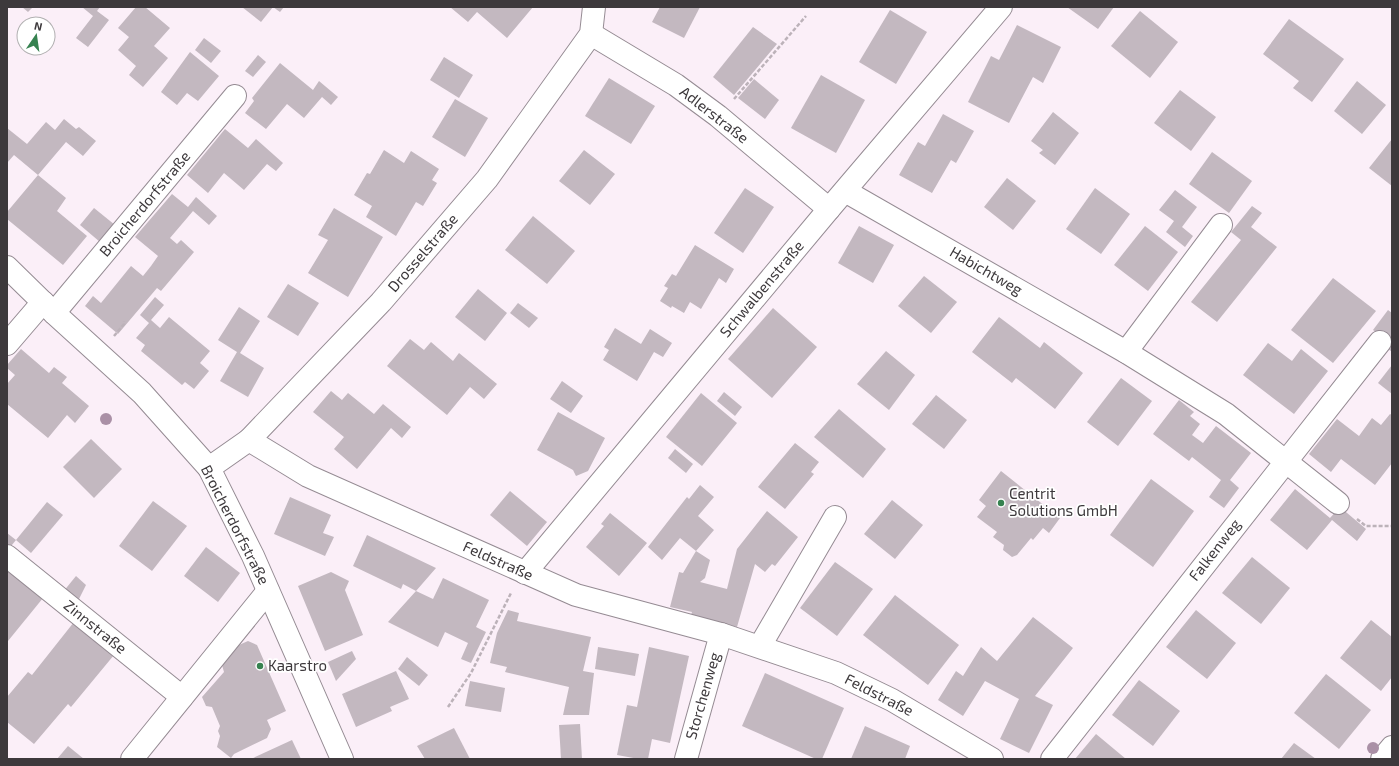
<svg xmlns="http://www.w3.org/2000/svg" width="1399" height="766" font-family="'Exo 2',sans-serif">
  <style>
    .building { fill: #c3b8c0 }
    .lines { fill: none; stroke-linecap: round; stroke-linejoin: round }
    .minor-casing { stroke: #958b93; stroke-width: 24 }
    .path { stroke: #bcb2b9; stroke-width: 2.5; stroke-dasharray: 4 2; stroke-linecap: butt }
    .minor { stroke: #fff; stroke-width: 22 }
    .tree { fill: #aa90a6 }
    .poi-dot { fill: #368250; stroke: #fff; stroke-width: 1.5 }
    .labels { text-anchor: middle; stroke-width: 3.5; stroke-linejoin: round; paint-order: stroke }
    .street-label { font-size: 15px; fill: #3d393c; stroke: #fff }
    .poi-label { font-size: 15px; fill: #3d393c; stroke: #fff; text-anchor: start }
  </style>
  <rect width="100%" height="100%" fill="#fbeff8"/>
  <g class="building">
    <path d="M22 7H33L28 12Z"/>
    <path d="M82 7H100L97 11 109 20 88 47 76 38 93 16Z"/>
    <path d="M136 7H145L170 28 154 46 168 58 143 87 129 75 136 66 118 50 129 37 118 28Z"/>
    <path d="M242 7H273L261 22Z"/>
    <path d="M273 7H284L280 12Z"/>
    <path d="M450 7H533L507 38 477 12 468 22Z"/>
    <path d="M660 7H700L684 38 652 22Z"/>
    <path d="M1067 7H1114L1098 29Z"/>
    <path d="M890 10 927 32 896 84 859 62Z"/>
    <path d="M1140 11 1178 42 1150 78 1111 46Z"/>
    <path d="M1289 19 1344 59 1312 102 1293 88 1299 81 1263 54Z"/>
    <path d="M1017 25 1061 47 1043 83 1033 77 1009 123 968 102 991 56 999 60Z"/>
    <path d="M753 27 777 44 734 95 713 77Z"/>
    <path d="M204 38 221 51 211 63 195 50Z"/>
    <path d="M190 52 219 76 198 101 187 93 177 105 161 92Z"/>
    <path d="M258 55 266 62 253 77 245 71Z"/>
    <path d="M444 57 473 75 459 98 430 80Z"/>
    <path d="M280 63 313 90 319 81 338 97 331 105 322 97 304 118 287 104 266 129 245 113 254 101 252 98Z"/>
    <path d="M821 75 865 100 836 153 791 128Z"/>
    <path d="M609 78 655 106 631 144 585 116Z"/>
    <path d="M754 79 779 100 765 119 738 98Z"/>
    <path d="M1357 81 1386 105 1362 134 1334 111Z"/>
    <path d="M1180 90 1216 117 1191 151 1154 123Z"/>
    <path d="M455 99 488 118 465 157 432 137Z"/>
    <path d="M1053 112 1079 133 1055 165 1039 153 1043 150 1031 141Z"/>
    <path d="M943 114 974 131 956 163 951 160 932 193 899 175 918 142 925 146Z"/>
    <path d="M64 119 76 129 79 127 96 141 83 156 66 142 38 175 14 155 7 163V128L27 144 46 122 55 130Z"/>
    <path d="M225 129 248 148 256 139 283 163 276 171 267 164 244 190 224 173 208 193 187 175Z"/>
    <path d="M1392 139V186L1369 168Z"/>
    <path d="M384 150 404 163 411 151 439 169 432 180 437 183 423 206 416 202 396 236 366 217 372 206 354 195 367 173 370 174Z"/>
    <path d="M584 150 615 174 590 205 559 181Z"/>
    <path d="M1212 152 1252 181 1229 213 1189 184Z"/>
    <path d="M38 175 66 198 57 211 87 236 63 265 7 219V212Z"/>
    <path d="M1007 178 1036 201 1013 230 984 207Z"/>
    <path d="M745 188 774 207 743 253 714 233Z"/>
    <path d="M1095 188 1130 214 1101 254 1066 229Z"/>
    <path d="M1175 190 1197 207 1182 227 1193 236 1185 247 1166 232 1174 221 1159 210Z"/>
    <path d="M172 194 188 207 196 197 217 216 209 225 193 211 170 238 177 244 181 240 194 252 161 291 157 288 118 334 85 306 93 296 101 303 131 266 143 276 151 266 158 256 135 237Z"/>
    <path d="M1252 206 1262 213 1251 227 1277 247 1217 322 1191 302 1241 240 1231 232Z"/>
    <path d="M94 208 115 225 100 242 80 225Z"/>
    <path d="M334 208 383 237 348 297 308 273 328 240 318 235Z"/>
    <path d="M533 216 575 251 547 284 505 250Z"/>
    <path d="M859 226 894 245 873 283 838 263Z"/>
    <path d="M1145 226 1178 252 1148 291 1114 265Z"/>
    <path d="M695 245 734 269 726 283 719 278 701 309 690 302 684 313 672 306 671 308 660 301 668 288 664 286 672 274 676 276Z"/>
    <path d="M924 276 957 302 931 333 898 306Z"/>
    <path d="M1333 278 1376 311 1333 363 1291 330Z"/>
    <path d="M288 284 319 303 298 336 267 317Z"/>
    <path d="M478 289 507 313 485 341 455 317Z"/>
    <path d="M155 297 164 305 151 320 160 328 169 317 210 351 200 363 209 371 194 389 185 382 182 385 141 351 145 345 136 338 149 323 140 315Z"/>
    <path d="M518 303 538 318 529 328 510 313Z"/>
    <path d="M239 307 260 321 240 353 264 368 248 397 220 381 237 352 218 340Z"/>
    <path d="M773 308 817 347 772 398 728 359Z"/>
    <path d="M1388 310 1392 313V352L1387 348 1381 336 1373 330Z"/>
    <path d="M999 317 1040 348 1044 342 1083 373 1055 409 1016 378 1012 383 972 352Z"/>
    <path d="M615 328 641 344 650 329 672 343 663 357 654 352 637 381 603 360 609 350 604 347Z"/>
    <path d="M410 339 424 350 431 342 453 361 459 353 497 384 484 399 470 387 447 415 387 366Z"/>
    <path d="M1268 343 1292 361 1301 349 1328 371 1294 414 1243 375Z"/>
    <path d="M21 349 49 373 54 367 67 377 62 383 89 406 75 423 67 415 48 438 7 404V384L15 375 7 368V365Z"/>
    <path d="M886 351 915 375 889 410 857 384Z"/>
    <path d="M1392 365V394L1378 383Z"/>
    <path d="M1121 378 1152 401 1118 446 1087 422Z"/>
    <path d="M562 381 583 396 571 413 550 399Z"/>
    <path d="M331 391 342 400 348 393 374 414 383 404 411 427 402 438 391 428 357 469 334 449 344 437 313 412Z"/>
    <path d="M724 392 742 407 735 416 717 401Z"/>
    <path d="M701 393 737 423 702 466 666 437Z"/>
    <path d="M936 395 967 420 944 449 912 424Z"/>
    <path d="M1179 400 1194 412 1190 416 1200 424 1192 435 1203 443 1216 426 1251 453 1230 480 1239 488 1224 508 1209 497 1221 480 1192 457 1189 461 1153 434Z"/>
    <path d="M839 409 886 449 863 478 814 437Z"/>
    <path d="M558 412 605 438 588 471 576 476 573 470 537 450Z"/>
    <path d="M1390 414 1392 415V463L1375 485 1341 459 1331 472 1309 454 1337 419 1359 436 1372 418 1381 425Z"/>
    <path d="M91 439 122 469 94 498 63 467Z"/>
    <path d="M795 443 819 462 811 472 814 474 785 509 758 487Z"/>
    <path d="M675 449 693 464 686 473 668 458Z"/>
    <path d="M1001 471 1060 518 1049 533 1043 528 1033 540 1031 538 1017 555 1012 557 1003 550 1004 545 993 537 997 532 977 517 986 506 979 500Z"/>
    <path d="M1151 479 1194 511 1153 567 1110 535Z"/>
    <path d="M700 485 714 497 698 516 714 530 696 551 680 538 662 560 648 547 687 497 689 499Z"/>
    <path d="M1295 489 1330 518 1340 507 1366 529 1357 541 1332 520 1307 550 1270 520Z"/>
    <path d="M510 491 547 522 527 546 490 515Z"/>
    <path d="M290 497 331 515 323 533 334 537 325 556 274 534Z"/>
    <path d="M892 500 923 525 895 559 864 534Z"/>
    <path d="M153 501 187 526 152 571 119 546Z"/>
    <path d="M47 502 63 515 31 553 16 540Z"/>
    <path d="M767 511 798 537 775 566 772 564 765 572 755 564 737 627 691 615 692 612 670 607 679 572 683 573 696 551 710 560 705 578 700 582 727 589 737 549Z"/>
    <path d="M610 513 647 543 619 576 586 547 604 526 601 524Z"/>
    <path d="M7 533 16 540 7 551Z"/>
    <path d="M367 535 436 568 416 591 433 599 443 578 489 600 476 627 486 632 471 663 461 659 468 643 445 632 438 647 388 622 416 591 403 584 401 589 353 566Z"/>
    <path d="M206 547 240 573 218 602 184 576Z"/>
    <path d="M1252 557 1290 588 1261 624 1222 593Z"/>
    <path d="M835 562 873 589 837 636 800 608Z"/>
    <path d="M7 569 43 598 8 641 7 640Z"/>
    <path d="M331 572 349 581 345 590 363 635 325 651 298 586Z"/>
    <path d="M76 576 86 585 77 603 63 592Z"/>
    <path d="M895 595 959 645 928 685 863 635Z"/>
    <path d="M508 610 519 613 517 621 591 637 583 671 594 673 589 715H563L569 687 505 672 507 667 490 663 497 633Z"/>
    <path d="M1196 610 1236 643 1207 679 1166 647Z"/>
    <path d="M1033 617 1073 648 1035 696 1053 705 1029 753 1000 739 1019 699 985 681 963 716 938 700 956 671 963 676 981 647 997 661Z"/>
    <path d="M1371 620 1392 637V677L1381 691 1340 658Z"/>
    <path d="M74 622 114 655 71 707 68 704 34 744 7 722V697L28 672 32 675Z"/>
    <path d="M248 641 257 645 286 711 267 720 271 729 267 738 234 754 231 758 217 747 220 736 218 731 220 726 212 707 206 706 202 697 224 672 222 665 239 645Z"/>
    <path d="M598 647 639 654 635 676 595 669Z"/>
    <path d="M649 647 689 656 670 743 652 739 648 759H639L617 755 627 705 637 707Z"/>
    <path d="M352 651 356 659 336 681 328 662Z"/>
    <path d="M407 657 428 675 419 686 398 669Z"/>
    <path d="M396 671 409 699 390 707 392 711 356 727 342 694Z"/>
    <path d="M765 673 844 708 822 759H816L742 726Z"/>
    <path d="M1326 674 1371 710 1339 749 1294 713Z"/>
    <path d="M1139 680 1180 711 1153 746 1112 715Z"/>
    <path d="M470 681 505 688 501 712 465 706Z"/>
    <path d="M580 724 582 759H561L559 725Z"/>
    <path d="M865 726 910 746 905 759H851Z"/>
    <path d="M454 728 470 759H425L417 746Z"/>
    <path d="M1096 734 1126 759H1075Z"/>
    <path d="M292 740 301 759H251Z"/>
    <path d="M1294 743 1316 759H1281Z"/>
    <path d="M68 746 84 759H57Z"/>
  </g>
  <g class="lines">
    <defs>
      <g id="minor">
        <path d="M591 34 676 85 718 116 829 209"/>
        <path d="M845 191 1126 352 1226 414 1338 503"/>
        <path d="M7 267 54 313 142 393 209 468 253 556 342 759"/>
        <path d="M54 313 235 96"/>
        <path d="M7 344 43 302"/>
        <path d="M1126 352 1221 225"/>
        <path d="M249 440 308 476 576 595 721 634 836 673 892 700 992 759"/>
        <path d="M209 468 249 440 381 302 487 179 591 34 594 7"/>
        <path d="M7 556 182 697"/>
        <path d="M525 573 829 209 1001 7"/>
        <path d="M760 646 835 517"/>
        <path d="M132 759 268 591"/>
        <path d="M686 759 721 634"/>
        <path d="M1052 759 1380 342"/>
        <path d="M1382 759 1392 747"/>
      </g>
    </defs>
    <use href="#minor" class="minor-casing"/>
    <g class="path">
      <path d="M734 99 806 16"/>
      <path d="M114 336 124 324V321"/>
      <path d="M1357 519 1366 526H1392"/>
      <path d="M448 707 471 673 511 593"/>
    </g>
    <use href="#minor" class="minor"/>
  </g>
  <g class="tree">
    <circle cx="106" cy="419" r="6"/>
    <circle cx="1373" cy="748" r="6"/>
  </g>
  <g class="poi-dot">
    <circle cx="1001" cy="503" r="4"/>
    <circle cx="260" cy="666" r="4"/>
  </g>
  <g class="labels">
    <g class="street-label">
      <text transform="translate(714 115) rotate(38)" y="5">Adlerstraße</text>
      <text transform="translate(145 204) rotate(-50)" y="5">Broicherdorfstraße</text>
      <text transform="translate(423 253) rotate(-49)" y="5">Drosselstraße</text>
      <text transform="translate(986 271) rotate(30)" y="5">Habichtweg</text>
      <text transform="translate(762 289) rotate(-50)" y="5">Schwalbenstraße</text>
      <text transform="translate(235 525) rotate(63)" y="5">Broicherdorfstraße</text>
      <text transform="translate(1215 550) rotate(-52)" y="5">Falkenweg</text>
      <text transform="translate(498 561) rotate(24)" y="5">Feldstraße</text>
      <text transform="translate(95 627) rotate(39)" y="5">Zinnstraße</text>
      <text transform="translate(879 695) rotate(27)" y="5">Feldstraße</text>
      <text transform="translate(703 696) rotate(-74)" y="5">Storchenweg</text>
    </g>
    <g class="poi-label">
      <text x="1009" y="499">Centrit<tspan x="1009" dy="17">Solutions GmbH</tspan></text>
      <text x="268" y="671">Kaarstro</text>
    </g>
  </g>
  <rect width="1399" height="766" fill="none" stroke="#3d393c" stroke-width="16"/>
  <g transform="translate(36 36) rotate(13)"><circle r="19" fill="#ffffff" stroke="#b1b0b1"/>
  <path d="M0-3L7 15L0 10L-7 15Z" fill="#368250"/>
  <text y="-6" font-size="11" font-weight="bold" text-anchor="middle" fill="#3d393c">N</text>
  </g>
</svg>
